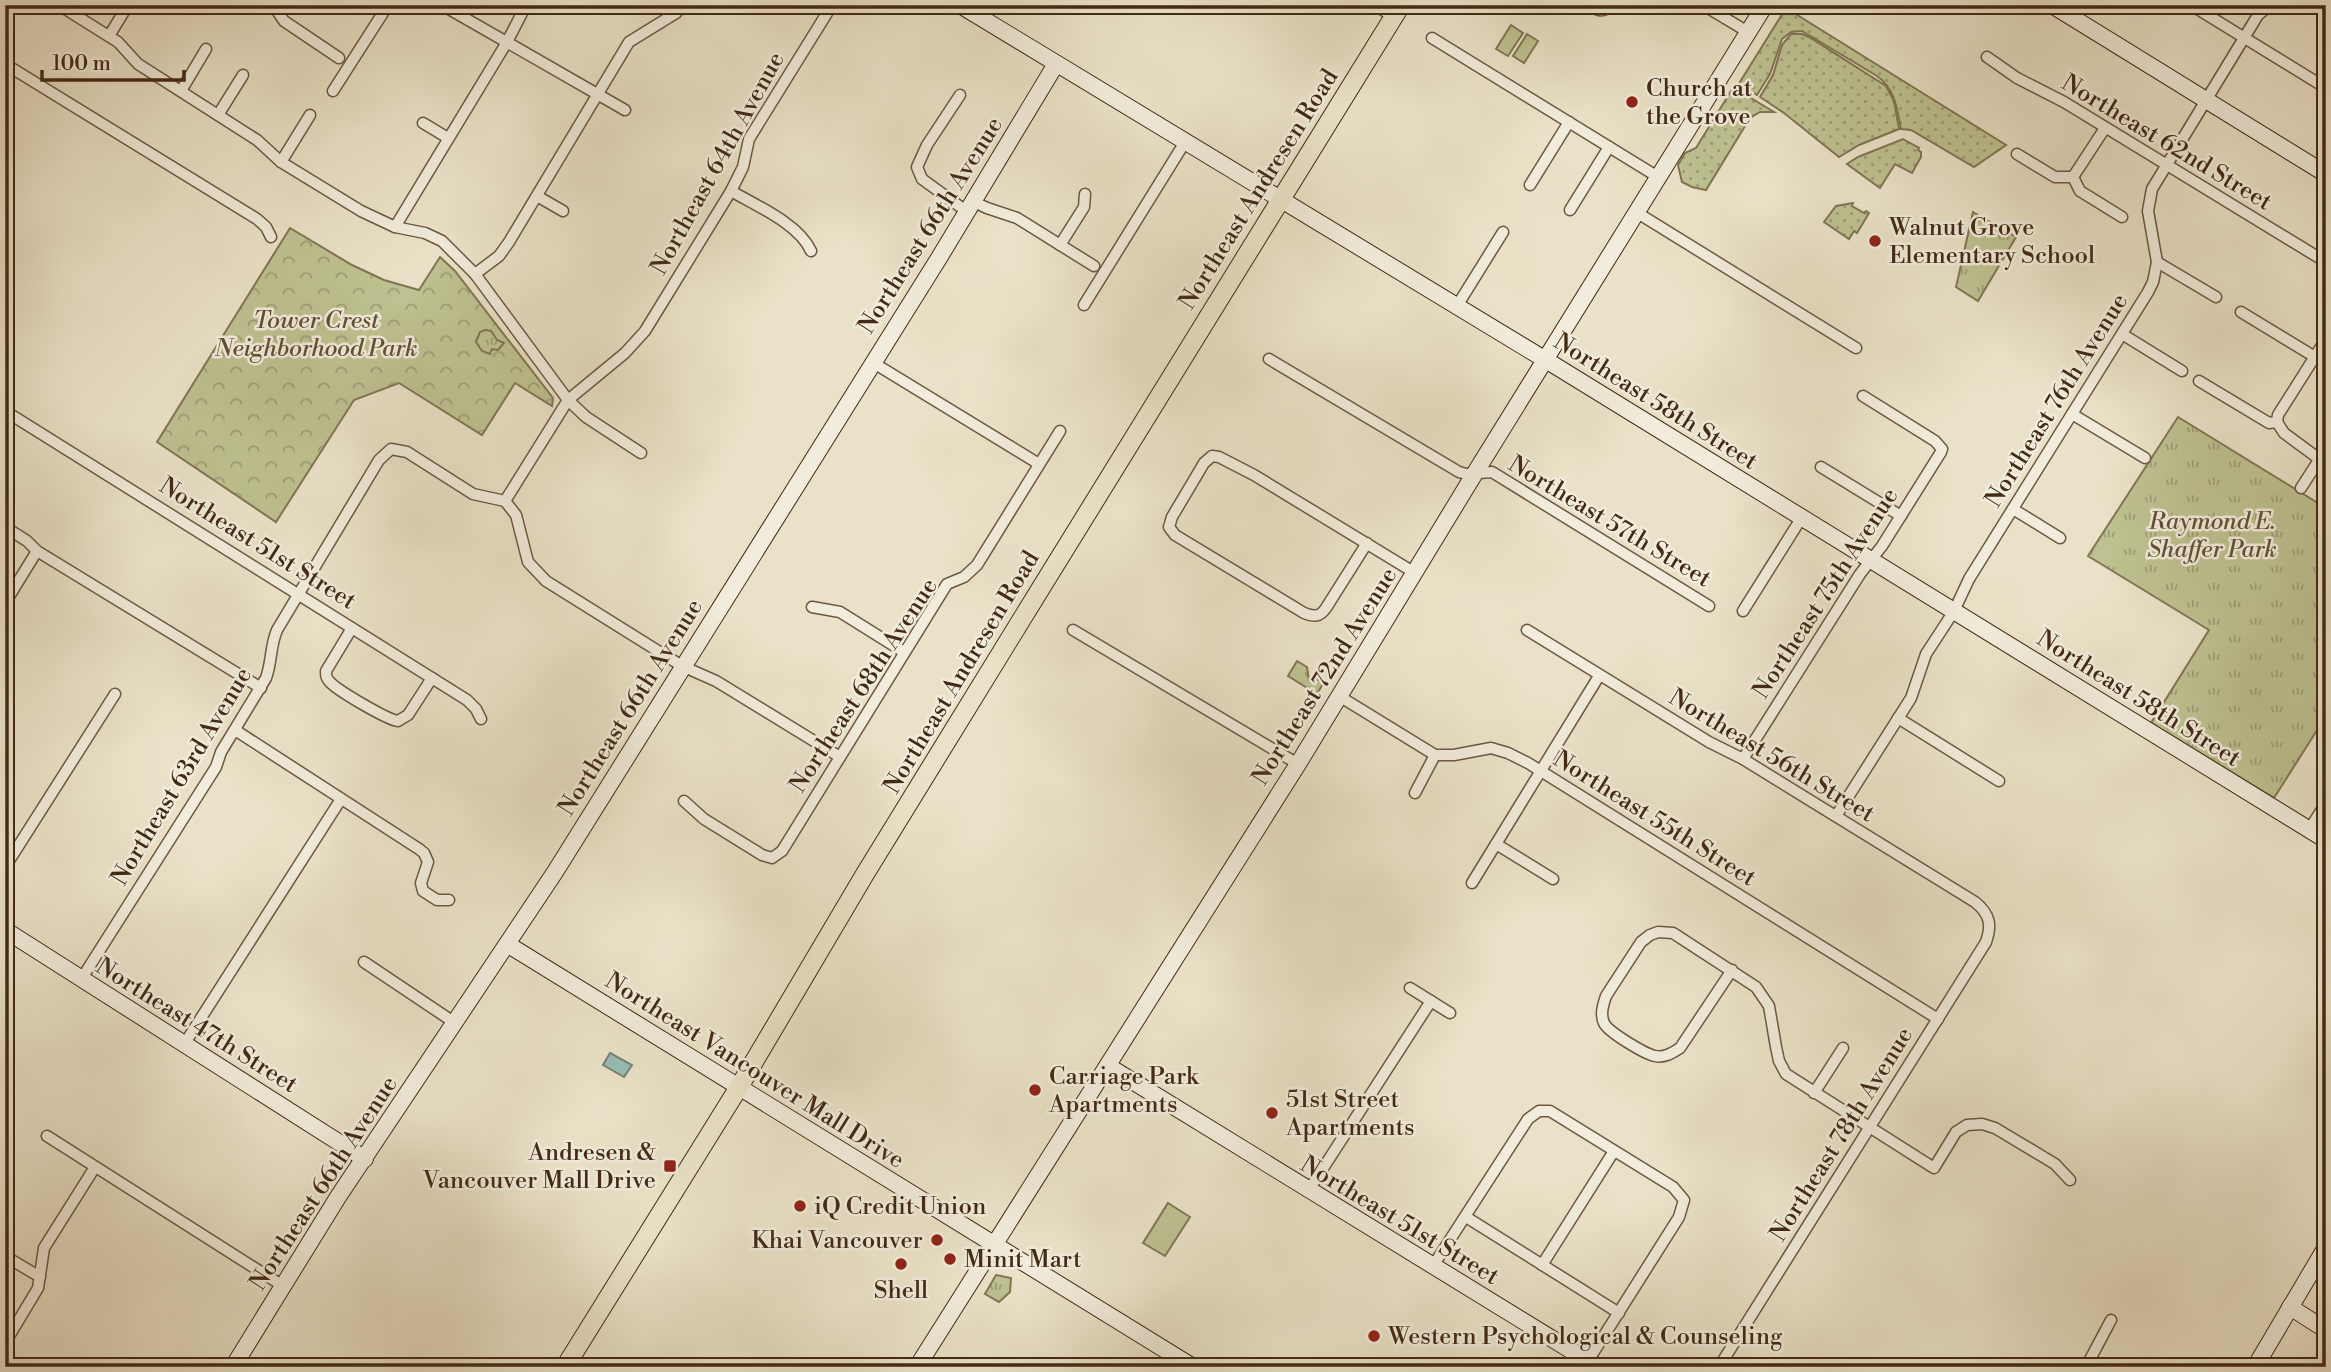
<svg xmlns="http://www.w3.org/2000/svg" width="2331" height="1372" font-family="'Libre Bodoni',serif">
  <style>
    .grass { fill: url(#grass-dots); stroke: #807653; stroke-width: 2 }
    .forest { fill: url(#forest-crowns); stroke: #807653; stroke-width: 2 }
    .park { fill: url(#park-tufts); stroke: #807653; stroke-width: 2 }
    .garden { fill: #bec191; stroke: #807653; stroke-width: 2 }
    .water { fill: #98beb4; stroke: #768374; stroke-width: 2 }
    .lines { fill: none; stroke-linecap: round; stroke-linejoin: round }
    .street-casing { stroke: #6c5842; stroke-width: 13 }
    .secondary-casing { stroke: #422a15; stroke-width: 18 }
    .primary-casing { stroke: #422a15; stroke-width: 20 }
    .street { stroke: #f1ecdb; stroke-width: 10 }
    .secondary { stroke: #f1ecdb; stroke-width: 16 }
    .primary { stroke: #eae2c8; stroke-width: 18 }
    .poi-dot { fill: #8f2418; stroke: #f1ecdb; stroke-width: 2.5 }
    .labels { text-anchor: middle; stroke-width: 5; stroke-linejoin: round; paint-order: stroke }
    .poi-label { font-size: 24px; fill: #422a15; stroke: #f1ecdb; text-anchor: start }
    .street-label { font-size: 24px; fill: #422a15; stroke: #f1ecdb }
    .park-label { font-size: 24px; font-style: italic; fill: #615034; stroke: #f1ecdb }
  </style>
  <defs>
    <pattern id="grass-dots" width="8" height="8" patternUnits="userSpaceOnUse" patternTransform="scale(1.75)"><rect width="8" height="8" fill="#bec191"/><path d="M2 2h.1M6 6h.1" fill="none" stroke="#9c9d75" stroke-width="1.8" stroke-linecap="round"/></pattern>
    <pattern id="forest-crowns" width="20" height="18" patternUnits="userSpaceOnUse" patternTransform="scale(1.75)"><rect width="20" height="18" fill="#bec191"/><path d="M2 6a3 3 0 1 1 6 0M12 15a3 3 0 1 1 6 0" fill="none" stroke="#9c9d75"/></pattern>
    <pattern id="park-tufts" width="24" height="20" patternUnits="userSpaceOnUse" patternTransform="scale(1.75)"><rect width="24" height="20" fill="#bec191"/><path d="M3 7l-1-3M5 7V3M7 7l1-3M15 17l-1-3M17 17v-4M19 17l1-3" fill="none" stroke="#9c9d75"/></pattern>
  </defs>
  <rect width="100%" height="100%" fill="#eae2c8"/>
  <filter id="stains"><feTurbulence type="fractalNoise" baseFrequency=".00286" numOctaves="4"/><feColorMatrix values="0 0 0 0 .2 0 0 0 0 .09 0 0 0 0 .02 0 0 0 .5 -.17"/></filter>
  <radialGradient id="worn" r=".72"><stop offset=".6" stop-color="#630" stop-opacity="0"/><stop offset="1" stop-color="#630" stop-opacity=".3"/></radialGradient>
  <g class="grass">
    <path d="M1786 8 2006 145 1974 167 1911 130 1901 129C1897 108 1895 89 1877 76L1802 31 1791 32 1782 39 1770 74 1757 95 1738 85Z"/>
    <path d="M1791 34H1802L1809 37 1886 86 1894 101 1899 129 1859 145 1839 157 1784 113 1760 97 1773 75 1782 45Z"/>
    <path d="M1736 89 1774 112H1760L1750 118 1706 190 1692 187 1682 182 1678 165 1685 153 1696 148 1731 91Z"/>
    <path d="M1903 139 1919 148 1918 150 1921 152V157L1912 173 1895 164 1880 188 1847 164 1858 157Z"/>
    <path d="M1853 203 1852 206 1864 213 1866 211 1869 213 1857 233 1854 231 1849 239 1824 222 1836 206Z"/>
  </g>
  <path class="forest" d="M290 228 352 265 384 280 419 290 440 257 455 271 553 398 552 406 515 383 482 435 399 383 354 400 276 522 157 442Z"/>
  <g class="park">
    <path d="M1973 212 2016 237 1978 301 1956 287Z"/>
    <path d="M485 330 491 331 497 340 504 343 498 350 492 349 490 354 482 351 476 342 480 332Z"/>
    <path d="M2178 417 2326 508V716L2274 798 2151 723 2209 630 2088 556Z"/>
    <path d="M1297 661 1307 667 1309 680 1317 679 1324 682 1317 694 1288 676Z"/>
    <path d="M996 1275 1011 1278 1010 1292 999 1302 985 1294Z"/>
  </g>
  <g class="garden">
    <path d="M1511 25 1523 33 1508 56 1496 49Z"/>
    <path d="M1527 34 1538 41 1524 63 1513 56Z"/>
    <path d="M1168 1203 1190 1217 1165 1256 1143 1243Z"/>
  </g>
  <path class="water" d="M610 1053 632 1065 624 1077 603 1065Z"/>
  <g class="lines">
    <defs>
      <g id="street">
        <path d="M59 5 118 42 138 64 257 140 281 162 361 211 395 227 425 233 442 241 475 274 568 400 586 417 641 453"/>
        <path d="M273 5 284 21 339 58"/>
        <path d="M442 5 625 110"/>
        <path d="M1375 5 1394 17"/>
        <path d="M1589 5C1598 11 1603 13 1612 5"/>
        <path d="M1703 5 1748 32"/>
        <path d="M2191 5 2326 88"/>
        <path d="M109 36 128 5"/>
        <path d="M1432 38 1658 177"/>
        <path d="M1987 57 2017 78 2064 102 2326 262"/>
        <path d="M5 64 257 219 266 227 271 237"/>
        <path d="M181 91 206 49"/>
        <path d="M333 91 388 5"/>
        <path d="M960 95 927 145 917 167 922 179 966 211"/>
        <path d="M218 115 243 75"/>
        <path d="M423 123 448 138"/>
        <path d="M2017 154 2055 177H2073L2080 191 2122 217"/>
        <path d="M281 162 310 115"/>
        <path d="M2073 177 2105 128"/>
        <path d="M1530 185 1569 122"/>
        <path d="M731 191C757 206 799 224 811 251"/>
        <path d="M537 196 563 211"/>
        <path d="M972 201 987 208 1017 218 1094 266"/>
        <path d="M1570 210 1609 147"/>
        <path d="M1636 212 1856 348"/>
        <path d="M395 227 507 42 523 11V5"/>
        <path d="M1060 245 1084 207 1085 194"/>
        <path d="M2157 262 2216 297"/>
        <path d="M475 274 499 256 509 242 629 42 676 13 682 5"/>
        <path d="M1084 305 1185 142"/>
        <path d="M1457 306 1503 232"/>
        <path d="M2241 312 2315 357"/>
        <path d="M2122 334 2182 371"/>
        <path d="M1269 359 1459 472 1466 474 1492 472 1709 606"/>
        <path d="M872 362 1039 464"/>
        <path d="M2199 381 2269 423 2277 422"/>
        <path d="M5 411 467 700 476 709 481 719"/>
        <path d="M2072 414 2145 458"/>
        <path d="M2277 422 2278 415 2326 339"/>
        <path d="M2277 422 2284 433 2326 464"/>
        <path d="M1821 467 1901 516"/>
        <path d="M2301 488 2326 449"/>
        <path d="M505 501 568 400 625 353 645 331 731 191 743 167 749 139 832 5"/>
        <path d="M2013 509 2060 538"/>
        <path d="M5 527 27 541 37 551 261 688"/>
        <path d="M1367 543 1326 608C1320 617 1314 617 1304 613L1175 535 1169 527 1172 517 1204 463 1212 456 1219 457 1254 475 1415 573"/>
        <path d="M5 603 37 551"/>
        <path d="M812 607 840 612 904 652"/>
        <path d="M1743 611 1802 517"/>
        <path d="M352 628 326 671C326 676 326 677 329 681 336 690 388 720 398 721L408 715 432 678"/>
        <path d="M1073 630 1298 764"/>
        <path d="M1527 630 1709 742 1743 759 1975 902C1990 914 1992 925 1986 942L1719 1367"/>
        <path d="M1339 696 1435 755H1454L1491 748 1508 753 1528 763 1938 1019"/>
        <path d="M1898 718 1999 781"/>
        <path d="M235 730 419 849 424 853 428 862 421 883 423 891 437 900H449"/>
        <path d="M1743 759 1860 574 1882 546 1941 452 1942 449 1935 441 1863 396"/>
        <path d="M1415 793 1435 755"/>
        <path d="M684 801 704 819 762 855 772 858 782 851 947 584 964 577 977 565 1060 431"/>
        <path d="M1836 816 1911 698 1926 654 1954 611 1969 579 2148 292 2153 282 2157 262 2148 211 2152 189 2258 15 2268 7 2275 5"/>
        <path d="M2309 830 2326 803"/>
        <path d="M1496 844 1553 879"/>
        <path d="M5 867 115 694"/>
        <path d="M1472 883 1599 676"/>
        <path d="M364 962 455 1023"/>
        <path d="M1732 970 1680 1048C1672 1053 1665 1058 1655 1056 1645 1054 1608 1032 1604 1023 1600 1014 1603 1005 1606 996L1641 942 1650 935 1658 932 1673 933 1756 987 1769 1006 1776 1047 1779 1061 1786 1074 1934 1168 1956 1132 1967 1125 1982 1124 1995 1128 2055 1164 2070 1180"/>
        <path d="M82 978 216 767 221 752 266 678C272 662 270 646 277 630L379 460 391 449 407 452 473 494 505 501 516 515 528 562 546 581 682 666 716 681 840 757"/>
        <path d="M1410 988 1450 1013"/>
        <path d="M185 1043 341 799"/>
        <path d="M1814 1093 1843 1048"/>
        <path d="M47 1136 283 1286"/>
        <path d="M1309 1190 1431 1001"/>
        <path d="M1466 1217 1619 1313"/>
        <path d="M5 1256 40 1277"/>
        <path d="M1542 1265 1614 1151"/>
        <path d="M1433 1266 1528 1119 1539 1111H1550L1673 1187 1684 1200 1679 1217 1588 1361"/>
        <path d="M5 1343 38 1288 44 1248 95 1167"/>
        <path d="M2086 1367 2111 1320"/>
      </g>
      <g id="secondary">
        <path d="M960 5 1554 365 2326 840"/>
        <path d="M2052 5 2326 174"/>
        <path d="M5 930 365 1159"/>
        <path d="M507 944 1193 1367"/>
        <path d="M1108 1066 1598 1367"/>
        <path d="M2290 1307 2326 1330"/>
        <path d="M233 1367 338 1197 555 872 939 258 1056 64"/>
        <path d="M917 1367 1298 764 1475 473 1765 5"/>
        <path d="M2255 1367 2326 1247"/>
      </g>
      <path id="primary" d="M565 1367 739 1087 865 874 1028 609 1401 5"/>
    </defs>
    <use href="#street" class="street-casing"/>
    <use href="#secondary" class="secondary-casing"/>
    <use href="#primary" class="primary-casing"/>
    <use href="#street" class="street"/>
    <use href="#secondary" class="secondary"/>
    <use href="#primary" class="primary"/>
  </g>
  <g class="poi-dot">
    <circle cx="1632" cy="102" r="7"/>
    <circle cx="1875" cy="241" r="7"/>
    <circle cx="1035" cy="1090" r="7"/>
    <circle cx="1272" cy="1113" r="7"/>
    <rect x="663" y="1159" width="14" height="14" rx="3.5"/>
    <circle cx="800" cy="1206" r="7"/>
    <circle cx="937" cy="1240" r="7"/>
    <circle cx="950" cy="1259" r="7"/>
    <circle cx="901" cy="1264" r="7"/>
    <circle cx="1374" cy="1336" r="7"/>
  </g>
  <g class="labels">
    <g class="poi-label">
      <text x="1646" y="96">Church at<tspan x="1646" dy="28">the Grove</tspan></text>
      <text x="1889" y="235">Walnut Grove<tspan x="1889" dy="28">Elementary School</tspan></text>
      <text x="1049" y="1084">Carriage Park<tspan x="1049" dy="28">Apartments</tspan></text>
      <text x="1286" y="1107">51st Street<tspan x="1286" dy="28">Apartments</tspan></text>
      <text x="656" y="1160" text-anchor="end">Andresen &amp;<tspan x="656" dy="28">Vancouver Mall Drive</tspan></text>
      <text x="814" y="1214">iQ Credit Union</text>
      <text x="923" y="1248" text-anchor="end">Khai Vancouver</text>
      <text x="964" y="1267">Minit Mart</text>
      <text x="901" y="1298" text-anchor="middle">Shell</text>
      <text x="1388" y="1344">Western Psychological &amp; Counseling</text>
    </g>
    <g class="street-label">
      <text transform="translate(2167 142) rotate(31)" y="8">Northeast 62nd Street</text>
      <text transform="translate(717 163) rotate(-61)" y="8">Northeast 64th Avenue</text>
      <text transform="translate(1258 189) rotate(-58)" y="8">Northeast Andresen Road</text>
      <text transform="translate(930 225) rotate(-58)" y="8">Northeast 66th Avenue</text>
      <text transform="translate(2056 400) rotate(-58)" y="8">Northeast 76th Avenue</text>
      <text transform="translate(1656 401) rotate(32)" y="8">Northeast 58th Street</text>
      <text transform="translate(1610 521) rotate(31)" y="8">Northeast 57th Street</text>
      <text transform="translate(258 543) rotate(32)" y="8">Northeast 51st Street</text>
      <text transform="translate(1825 593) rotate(-57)" y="8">Northeast 75th Avenue</text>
      <text transform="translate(961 672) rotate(-59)" y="8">Northeast Andresen Road</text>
      <text transform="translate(1324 676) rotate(-58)" y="8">Northeast 72nd Avenue</text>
      <text transform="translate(863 685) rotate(-57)" y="8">Northeast 68th Avenue</text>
      <text transform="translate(2139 698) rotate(32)" y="8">Northeast 58th Street</text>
      <text transform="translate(630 707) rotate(-58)" y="8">Northeast 66th Avenue</text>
      <text transform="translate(1772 755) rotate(31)" y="8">Northeast 56th Street</text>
      <text transform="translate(181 776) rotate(-59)" y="8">Northeast 63rd Avenue</text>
      <text transform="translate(1655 818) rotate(32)" y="8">Northeast 55th Street</text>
      <text transform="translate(197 1025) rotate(32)" y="8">Northeast 47th Street</text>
      <text transform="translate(755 1070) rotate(32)" y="8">Northeast Vancouver Mall Drive</text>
      <text transform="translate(1841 1134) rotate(-58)" y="8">Northeast 78th Avenue</text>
      <text transform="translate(323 1183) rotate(-57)" y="8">Northeast 66th Avenue</text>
      <text transform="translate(1400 1220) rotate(31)" y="8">Northeast 51st Street</text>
    </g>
    <g class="park-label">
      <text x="316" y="328">Tower Crest<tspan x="316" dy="28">Neighborhood Park</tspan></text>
      <text x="2212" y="529">Raymond E.<tspan x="2212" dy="28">Shaffer Park</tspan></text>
    </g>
  </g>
  <rect width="2331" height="1372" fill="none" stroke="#eae2c8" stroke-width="28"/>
  <rect x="7" y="7" width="2317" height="1358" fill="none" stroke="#422a15" stroke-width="3.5"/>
  <rect x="14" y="14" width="2303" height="1344" fill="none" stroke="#422a15" stroke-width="2"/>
  <path d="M42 70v10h142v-10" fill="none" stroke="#422a15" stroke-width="3.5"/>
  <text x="52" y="70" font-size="21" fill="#422a15" stroke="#f1ecdb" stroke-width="5" paint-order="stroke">100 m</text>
  <rect width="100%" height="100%" filter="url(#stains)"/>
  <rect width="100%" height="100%" fill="url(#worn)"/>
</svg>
